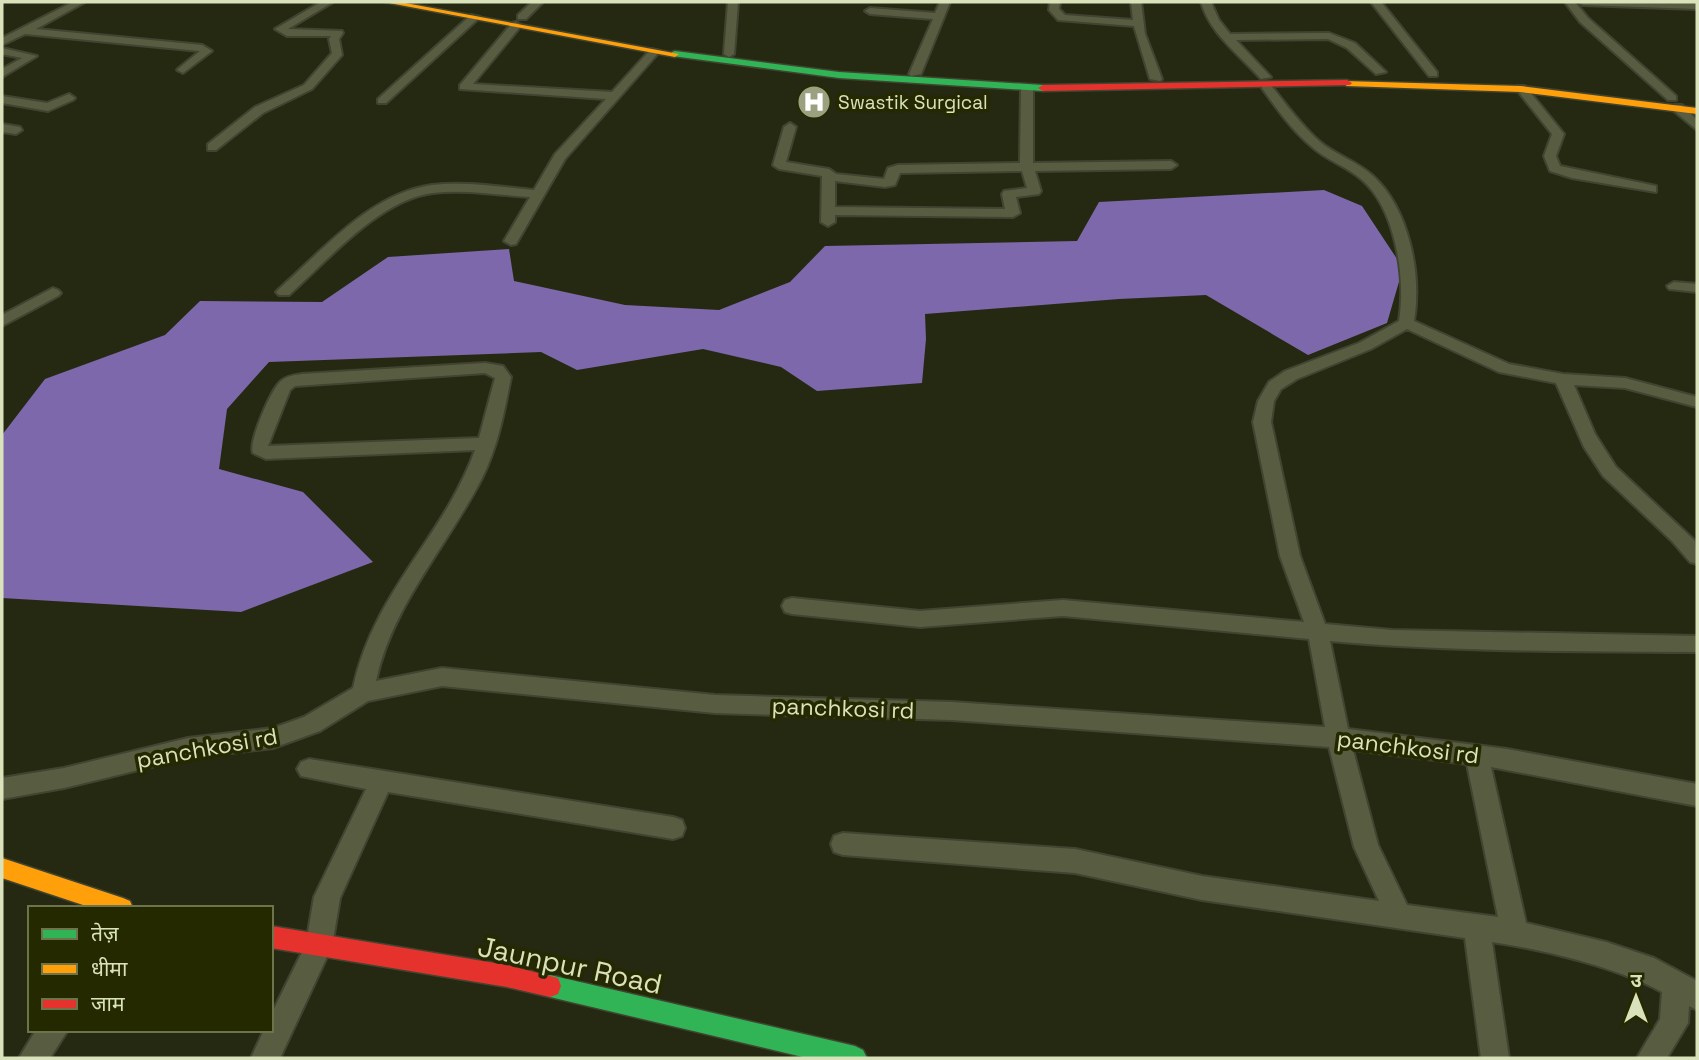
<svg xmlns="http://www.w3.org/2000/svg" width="1699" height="1060" font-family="'Space Grotesk','Noto Sans Devanagari',sans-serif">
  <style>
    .water { fill: #7d68ac }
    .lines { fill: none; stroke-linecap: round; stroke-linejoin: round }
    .street-casing { stroke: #404431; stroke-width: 4 }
    .fast-casing { stroke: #404431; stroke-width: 3 }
    .slow-casing { stroke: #404431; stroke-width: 3 }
    .jam-casing { stroke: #404431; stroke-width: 3 }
    .street { fill: #585d42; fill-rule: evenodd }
    .fast { fill: #30b455; fill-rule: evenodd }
    .slow { fill: #ff9f0a; fill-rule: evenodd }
    .jam { fill: #e5322d; fill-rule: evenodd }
    .labels { text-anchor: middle; stroke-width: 7; stroke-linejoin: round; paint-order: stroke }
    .far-poi-label { font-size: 19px; fill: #dae2bb; stroke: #242900; text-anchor: start }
    .street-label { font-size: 23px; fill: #dae2bb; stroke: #242900 }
    .near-street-label { font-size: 28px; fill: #dae2bb; stroke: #242900 }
  </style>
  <rect width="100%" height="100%" fill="#262912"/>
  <path class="water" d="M1324 190 1362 206 1403 268 1387 323 1308 355 1206 295 1119 299 925 314 926 339 922 383 817 391 781 367 703 349 577 370 541 352 269 362 227 409 219 469 303 492 373 562 241 612 2 598V435L45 379 165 335 200 301 322 302 388 257 509 249 514 281 625 305 719 310 790 282 825 246 1077 241 1099 202Z"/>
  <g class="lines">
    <defs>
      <g id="street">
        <path d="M73 2H85L36 29 202 45 212 51 183 73 177 70 179 68 200 51 25 34 2 45V38Z"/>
        <path d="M321 2H333L288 29 342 31 343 33 339 39 342 55 312 89 263 113 216 150H208V144L255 107 304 85 332 53 329 39 331 36H287L275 29Z"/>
        <path d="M532 2H543L526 19H518V15Z"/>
        <path d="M728 2H738L734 54 729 57 724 54Z"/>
        <path d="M940 2H950L921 74 911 76 909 74 933 19 870 14 865 11 870 8 935 13Z"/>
        <path d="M1050 2H1060L1059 9 1065 15 1133 20 1131 2H1141L1145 34 1162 79 1160 81 1150 79 1134 26 1058 20 1049 10Z"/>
        <path d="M1201 2H1211L1219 20 1230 34 1329 33 1355 43 1386 72 1376 74 1347 48 1328 39 1236 40 1271 77 1261 79C1240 55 1210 34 1201 2Z"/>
        <path d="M1371 2H1381L1437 72V76H1429Z"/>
        <path d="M1565 2H1575L1588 18 1676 96V100H1668L1580 22Z"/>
        <path d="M1578 2 1697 3V9L1583 5Z"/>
        <path d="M471 15 480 17 386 103H378V99Z"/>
        <path d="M516 22 521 25 520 27 473 84 612 92 651 49 660 51 565 159 516 244 511 245 504 241 530 197C498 195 465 189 433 193 380 199 327 261 289 295H279L276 292 279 289C323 250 371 193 432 185 466 181 501 187 534 190L555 154 606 99 460 89V85L512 23Z"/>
        <path d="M2 48 37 56 2 77V69L22 58 2 54Z"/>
        <path d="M1262 84H1270C1285 103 1300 124 1319 141 1335 155 1357 161 1373 176 1409 209 1422 274 1414 321L1509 364 1563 374 1625 378 1697 397V407L1625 388 1574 385 1595 434 1616 467 1695 541 1697 564 1690 562 1672 541 1603 476 1584 447 1556 383 1499 372 1407 329 1371 349 1297 379 1281 389 1274 401 1271 422 1300 556 1325 624 1392 630 1697 636V652C1575 651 1452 652 1330 641L1348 729 1507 749 1697 784V806L1491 767 1526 923 1606 942 1654 958 1697 981V1010L1689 1006 1688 1023 1667 1058H1637L1660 1019 1662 992C1616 967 1545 950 1492 942L1509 1058H1481L1465 938 1202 900 1075 873 843 855 834 852 831 844 834 836 843 833 1075 849 1202 876 1379 901 1354 847 1329 747 952 720 715 713 442 686 368 701 320 731 273 748 188 758 64 788 2 799V778L64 768 188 738 273 728 304 717 353 688C374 591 444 537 475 450L266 459 253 453C248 443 271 389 281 381 286 376 295 375 302 374L485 363 503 366 511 377C504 413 498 446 482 478 447 547 392 605 376 681L442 668 715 695 952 702 1325 727 1309 639 1063 616 920 627 792 614 785 612 782 606 785 600 792 598 920 611 1063 600 1304 622 1280 556 1253 422 1258 401 1269 382 1285 371 1359 343 1399 321C1406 279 1396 208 1361 179 1346 166 1326 160 1311 146 1292 130 1277 109 1262 88ZM485 373 495 378 479 438 268 446 290 390 295 386ZM1353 750 1467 764 1498 917 1407 905 1378 845Z"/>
        <path d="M1027 85 1033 88V163L1171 161 1177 165 1171 169 1035 171 1041 191 1039 194 1016 197 1020 213 1013 217 835 215V222L828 226 821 222 822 176 779 169 773 165 784 127 790 123 796 127 786 162 829 169 836 174 884 179 888 168 898 165 1020 163 1021 88ZM1022 171 1027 188 1004 191 1002 194 1005 209 835 207V181L885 187 895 185 900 173Z"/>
        <path d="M1517 86H1525L1564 134 1556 156 1560 166 1656 186V192L1572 178 1550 171 1544 156 1552 134 1517 90Z"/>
        <path d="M69 94 75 98 73 100 48 111 2 103V96L47 103Z"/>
        <path d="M1674 105H1682L1697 120V130L1674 111Z"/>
        <path d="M2 124 20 127 22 130 16 134 2 132Z"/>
        <path d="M1674 282 1697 284V292L1669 289 1667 286Z"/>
        <path d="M53 288 58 290 61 293 58 296 2 326V315Z"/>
        <path d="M309 759 673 817 682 820 685 828 682 836 673 839 388 792 340 898 332 946 280 1058H251L264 1030H271V1015L306 944 314 897 366 789 301 776 297 769 301 762Z"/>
        <path d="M36 1030H68L50 1058H19Z"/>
      </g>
      <g id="fast">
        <path d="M675 51 839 72 1043 85 1048 88 1043 91 839 78 672 56V52Z"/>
        <path d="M550 975 855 1046 863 1050 867 1058H807L550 997 542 994 539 986 542 978Z"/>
      </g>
      <g id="slow">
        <path d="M384 2H400L679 54 675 57Z"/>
        <path d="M1344 81 1521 86 1697 108V114L1521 92 1347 86 1342 83Z"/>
        <path d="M2 858 123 898 130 901 133 908H92L2 878Z"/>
      </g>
      <g id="jam">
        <path d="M1347 80 1352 83 1350 85 1043 91 1038 88 1043 85Z"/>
        <path d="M271 926 507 965 558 978 561 986 558 994 550 997 507 987 271 948Z"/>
      </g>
    </defs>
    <use href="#street" class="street-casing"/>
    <use href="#fast" class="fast-casing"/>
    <use href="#slow" class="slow-casing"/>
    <use href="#jam" class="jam-casing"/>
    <use href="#street" class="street"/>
    <use href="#fast" class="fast"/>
    <use href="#slow" class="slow"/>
    <use href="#jam" class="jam"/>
  </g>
  <defs>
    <symbol id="hospital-disc" viewBox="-11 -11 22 22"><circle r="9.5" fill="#9ba180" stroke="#242900"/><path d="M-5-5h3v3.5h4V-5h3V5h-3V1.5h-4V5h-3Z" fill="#fff"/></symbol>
  </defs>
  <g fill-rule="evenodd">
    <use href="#hospital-disc" x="795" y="83" width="38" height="38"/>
  </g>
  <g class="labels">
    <g class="far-poi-label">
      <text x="838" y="109">Swastik Surgical</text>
    </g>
    <g class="street-label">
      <text transform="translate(843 708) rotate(2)" y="8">panchkosi rd</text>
      <text transform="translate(1408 747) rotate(7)" y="8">panchkosi rd</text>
      <text transform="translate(207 748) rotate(-10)" y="8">panchkosi rd</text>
    </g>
    <g class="near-street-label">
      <text transform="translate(570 965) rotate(12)" y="10">Jaunpur Road</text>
    </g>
  </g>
  <rect width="1699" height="1060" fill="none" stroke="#dae2bb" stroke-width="7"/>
  <rect x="28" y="906" width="245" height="126" fill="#242900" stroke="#6d734b" stroke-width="2"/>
  <rect x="42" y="929" width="35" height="10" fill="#30b455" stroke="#6d734b" stroke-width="2"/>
  <text x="91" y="941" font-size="21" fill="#dae2bb">तेज़</text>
  <rect x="42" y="964" width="35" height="10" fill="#ff9f0a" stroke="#6d734b" stroke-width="2"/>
  <text x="91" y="976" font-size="21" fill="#dae2bb">धीमा</text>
  <rect x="42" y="999" width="35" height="10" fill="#e5322d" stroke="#6d734b" stroke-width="2"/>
  <text x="91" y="1011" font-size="21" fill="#dae2bb">जाम</text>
  <g transform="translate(1636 997)" stroke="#242900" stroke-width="5" paint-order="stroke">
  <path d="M0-5L12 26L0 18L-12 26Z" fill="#dae2bb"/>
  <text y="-10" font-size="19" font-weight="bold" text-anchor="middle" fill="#dae2bb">उ</text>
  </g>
</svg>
